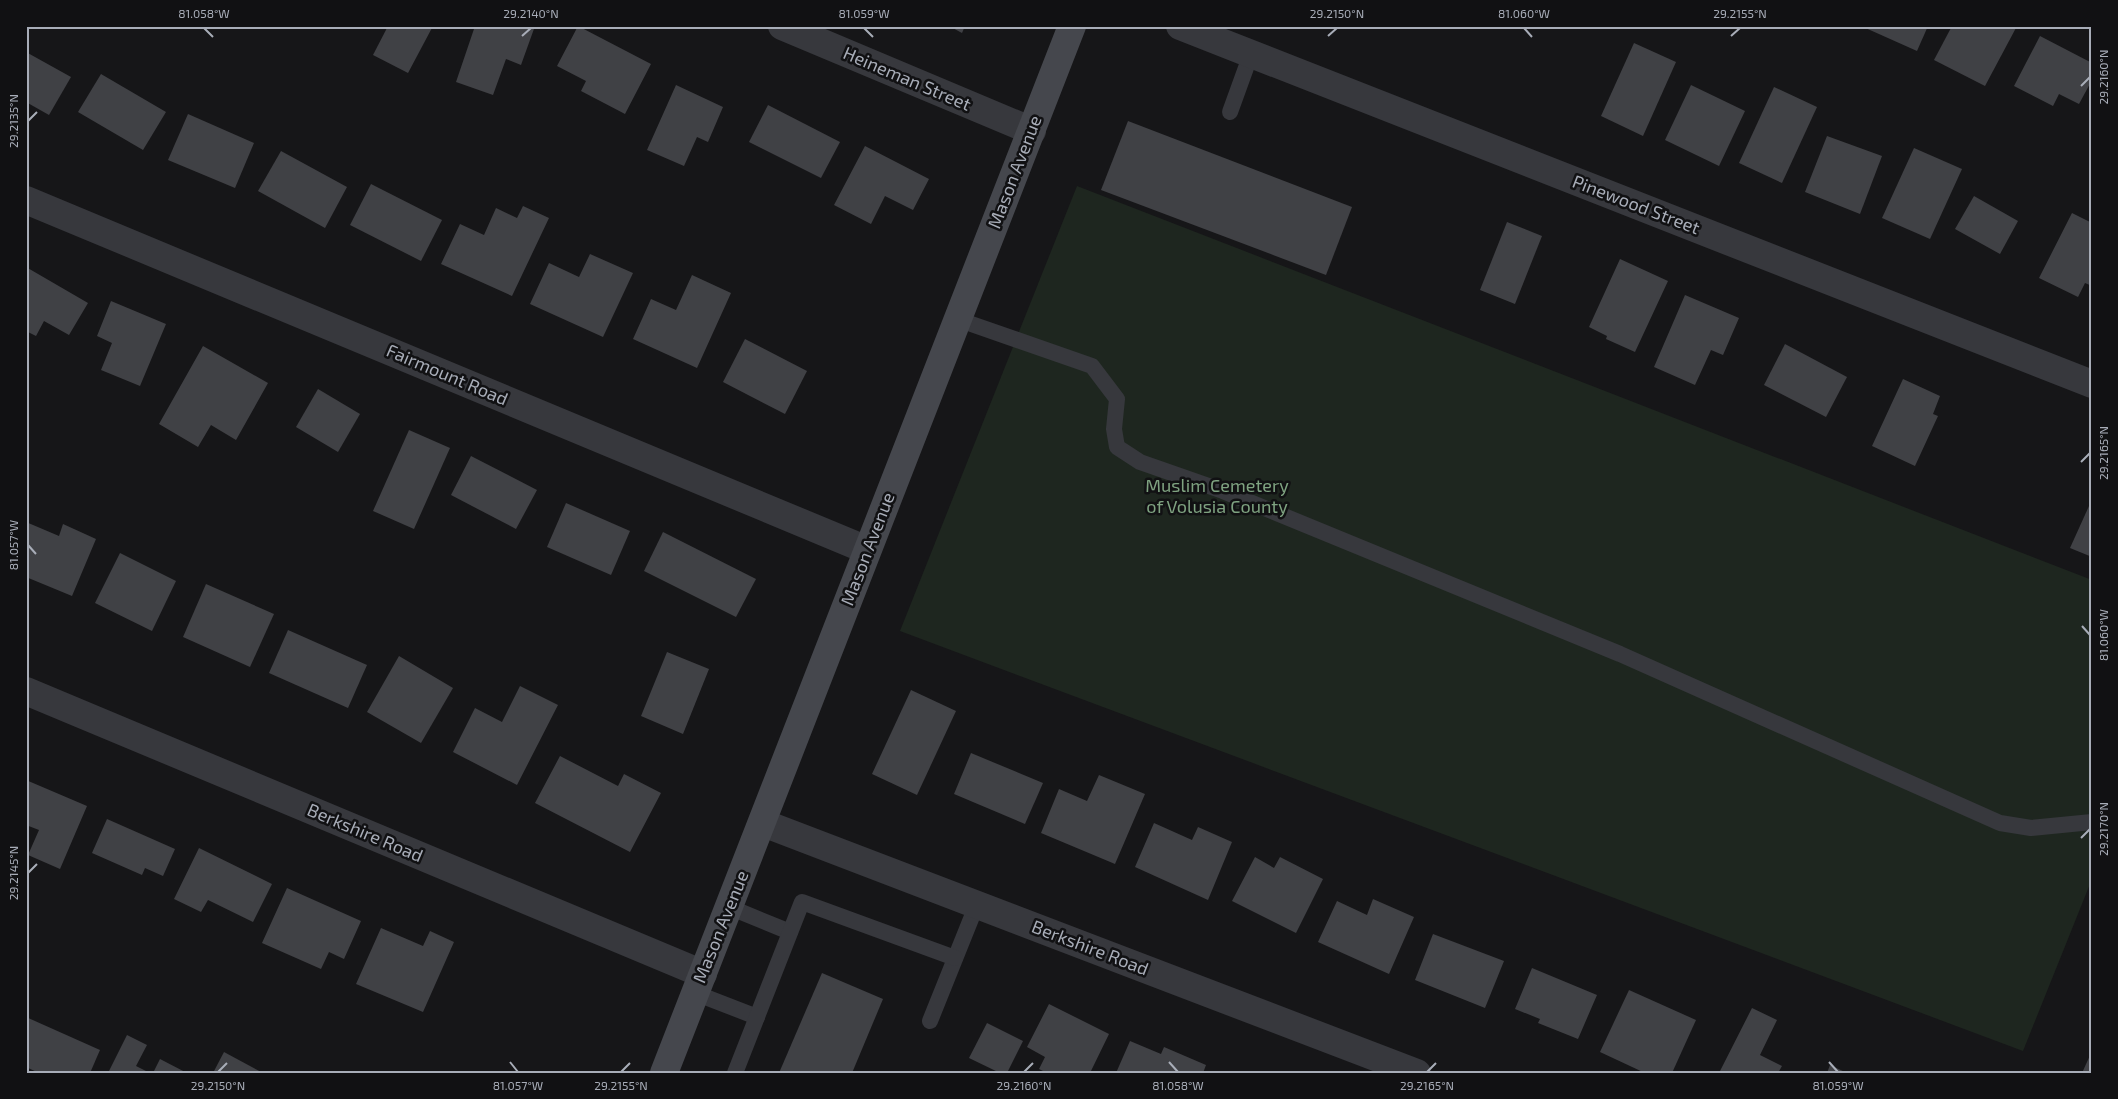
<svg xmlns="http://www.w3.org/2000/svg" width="2118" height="1099" font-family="'Exo 2',sans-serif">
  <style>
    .green { fill: #1e261f }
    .building { fill: #404145 }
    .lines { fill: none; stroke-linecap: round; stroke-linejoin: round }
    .lane { stroke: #37383d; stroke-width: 16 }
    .street { stroke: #37383d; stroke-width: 28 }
    .secondary { stroke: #45474d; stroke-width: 28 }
    .ticks { fill: none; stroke: #a8adb8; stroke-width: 2 }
    .labels { text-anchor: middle; stroke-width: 5; stroke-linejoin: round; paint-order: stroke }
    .street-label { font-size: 18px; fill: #a8adb8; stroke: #111113 }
    .park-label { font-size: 18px; fill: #7fa381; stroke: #111113 }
    .neatline { fill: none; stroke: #a8adb8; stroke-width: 2 }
    .ticks-label { font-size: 12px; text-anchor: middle; fill: #a8adb8 }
  </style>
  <rect width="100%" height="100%" fill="#161618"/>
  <path class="green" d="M1077 186 2092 580V879L2023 1051 900 631Z"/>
  <g class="building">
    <path d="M388 26H433L408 73 373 55Z"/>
    <path d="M475 26H535L521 65 506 59 493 95 456 82Z"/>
    <path d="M578 26 651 64 625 114 581 91 586 81 557 66Z"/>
    <path d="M949 26H965L962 33Z"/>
    <path d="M1861 26H1928L1917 51Z"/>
    <path d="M1952 26H2017L1985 86 1934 60Z"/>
    <path d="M2040 36 2092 63V80L2079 104 2059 94 2053 106 2014 86Z"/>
    <path d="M1634 43 1676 62 1643 136 1601 116Z"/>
    <path d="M26 52 71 77 49 115 26 102Z"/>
    <path d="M101 74 166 112 143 150 78 112Z"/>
    <path d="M676 85 723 107 708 142 697 137 684 166 647 150Z"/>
    <path d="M1691 85 1745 111 1719 166 1665 140Z"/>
    <path d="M1774 87 1817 107 1782 183 1739 163Z"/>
    <path d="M768 105 840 142 821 178 749 142Z"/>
    <path d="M188 114 254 143 235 188 168 160Z"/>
    <path d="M1128 121 1352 207 1326 275 1101 190Z"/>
    <path d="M1827 136 1882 156 1860 214 1805 192Z"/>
    <path d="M865 146 929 179 913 210 885 196 871 224 834 205Z"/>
    <path d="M1914 148 1962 169 1930 239 1882 218Z"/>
    <path d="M281 151 347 187 325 228 258 191Z"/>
    <path d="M371 184 442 220 421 261 350 225Z"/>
    <path d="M1974 196 2018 221 2000 254 1955 229Z"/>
    <path d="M523 206 549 218 512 296 441 264 460 224 484 235 496 208 517 218Z"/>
    <path d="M2072 213 2092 223V286L2085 283 2078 297 2039 278Z"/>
    <path d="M1507 222 1542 236 1515 304 1480 290Z"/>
    <path d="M590 254 633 273 603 337 530 304 549 263 579 277Z"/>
    <path d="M1620 259 1668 281 1635 352 1606 339 1607 336 1589 327Z"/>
    <path d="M26 267 88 303 69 335 44 321 36 336 26 331Z"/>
    <path d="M692 275 731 293 697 368 633 339 651 299 676 310Z"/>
    <path d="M1685 295 1739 318 1723 355 1711 350 1695 385 1654 367Z"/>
    <path d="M111 301 166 324 140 386 101 370 112 343 97 336Z"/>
    <path d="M745 339 807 371 785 414 723 382Z"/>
    <path d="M1785 344 1847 377 1826 417 1764 385Z"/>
    <path d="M203 346 268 383 236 440 211 425 198 447 159 424Z"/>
    <path d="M1903 379 1940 396 1933 414 1938 416 1915 466 1872 446Z"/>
    <path d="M318 389 360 414 338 452 296 427Z"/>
    <path d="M409 430 450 448 414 529 373 511Z"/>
    <path d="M471 456 537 490 516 529 451 495Z"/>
    <path d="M566 503 630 531 611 575 547 547Z"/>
    <path d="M2089 506 2092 507V557L2070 548Z"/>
    <path d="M26 522 59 536 63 524 96 539 72 596 26 577Z"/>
    <path d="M663 532 756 579 736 617 644 571Z"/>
    <path d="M120 553 176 581 152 631 95 603Z"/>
    <path d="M206 584 274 614 250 667 183 637Z"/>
    <path d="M288 630 367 665 348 708 269 673Z"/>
    <path d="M667 652 709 669 683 734 641 716Z"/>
    <path d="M399 656 453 688 421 743 367 712Z"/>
    <path d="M520 686 558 705 517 785 453 752 475 708 502 722Z"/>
    <path d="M911 690 956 711 917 795 872 774Z"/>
    <path d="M971 753 1043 783 1025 824 954 794Z"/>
    <path d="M560 756 618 786 624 774 661 793 630 852 535 803Z"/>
    <path d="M1099 775 1145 794 1115 864 1041 833 1059 789 1087 801Z"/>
    <path d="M26 780 87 806 60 869 28 855 39 830 26 825Z"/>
    <path d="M107 819 175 849 163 876 145 868 142 875 92 853Z"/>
    <path d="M1154 823 1192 840 1198 827 1232 842 1208 900 1135 867Z"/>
    <path d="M199 848 272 884 253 922 208 900 201 912 174 899Z"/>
    <path d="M1255 857 1274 868 1280 857 1323 879 1296 933 1232 901Z"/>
    <path d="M287 888 361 921 344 959 329 952 321 969 262 943Z"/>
    <path d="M1373 899 1414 917 1389 974 1318 942 1337 901 1367 915Z"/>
    <path d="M381 928 423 946 430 931 454 942 423 1012 356 984Z"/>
    <path d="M1433 934 1504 961 1485 1008 1415 980Z"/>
    <path d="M1532 968 1597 995 1578 1039 1538 1023 1540 1019 1515 1009Z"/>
    <path d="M822 973 883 999 852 1073H779Z"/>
    <path d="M1629 990 1696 1020 1672 1073H1645L1600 1052Z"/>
    <path d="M1049 1004 1109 1034 1090 1073H1047L1039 1069 1045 1057 1027 1047Z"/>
    <path d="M1752 1008 1777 1020 1760 1055 1782 1066 1778 1073H1719Z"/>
    <path d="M26 1017 100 1050 90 1073H39L26 1067Z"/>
    <path d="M987 1023 1023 1041 1007 1073H1000L969 1058Z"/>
    <path d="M127 1035 147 1045 136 1066 150 1073H108Z"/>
    <path d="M1130 1041 1161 1054 1164 1047 1206 1065 1203 1073H1116Z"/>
    <path d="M2092 1051V1073H2082Z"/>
    <path d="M224 1052 263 1073H213Z"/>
    <path d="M160 1059 187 1073H153Z"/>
    <path d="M1830 1065 1847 1073H1827Z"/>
  </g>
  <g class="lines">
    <g class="lane">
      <path d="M1230 112 1251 54"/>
      <path d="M957 319 1092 366 1117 399 1114 429 1117 447 1140 462 1223 491 1620 654 2000 823 2031 828 2092 822"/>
      <path d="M729 907 790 932"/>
      <path d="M695 993 757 1017"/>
      <path d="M930 1021 977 904"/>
      <path d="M735 1073 802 902 955 958"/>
    </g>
    <g class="street">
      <path d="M782 26 1032 131"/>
      <path d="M1180 26 2092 384"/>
      <path d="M26 200 867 550"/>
      <path d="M26 691 703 974"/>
      <path d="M763 823 1417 1073"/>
    </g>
    <path class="secondary" d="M664 1073 1072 26"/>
  </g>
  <path class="ticks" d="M204 28 213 37M864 28 873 37M1524 28 1532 37M522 36 531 28M1328 36 1337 28M1731 36 1740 28M2081 86 2090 77M28 121 37 112M2081 462 2090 453M28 545 36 554M2082 626 2090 635M2081 838 2090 829M28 873 37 864M510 1062 518 1072M1169 1062 1178 1072M1829 1062 1838 1072M218 1072 227 1063M621 1072 630 1063M1024 1072 1033 1063M1427 1072 1436 1063"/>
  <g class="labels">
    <g class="street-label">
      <text transform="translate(907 79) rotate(23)" y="6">Heineman Street</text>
      <text transform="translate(1015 172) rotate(-69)" y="6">Mason Avenue</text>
      <text transform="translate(1636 205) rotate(21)" y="6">Pinewood Street</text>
      <text transform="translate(447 375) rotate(23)" y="6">Fairmount Road</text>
      <text transform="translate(868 549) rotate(-69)" y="6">Mason Avenue</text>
      <text transform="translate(365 833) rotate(23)" y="6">Berkshire Road</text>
      <text transform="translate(721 927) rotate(-68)" y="6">Mason Avenue</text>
      <text transform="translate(1090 948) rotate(21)" y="6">Berkshire Road</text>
    </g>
    <g class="park-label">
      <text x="1217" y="492">Muslim Cemetery<tspan x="1217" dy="21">of Volusia County</tspan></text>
    </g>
  </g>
  <rect width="2118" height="1099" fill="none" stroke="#111113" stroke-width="55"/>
  <rect x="28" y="28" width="2062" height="1044" class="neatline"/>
  <g class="ticks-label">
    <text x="204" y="18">81.058°W</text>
    <text x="531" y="18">29.2140°N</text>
    <text x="864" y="18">81.059°W</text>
    <text x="1337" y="18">29.2150°N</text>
    <text x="1524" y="18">81.060°W</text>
    <text x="1740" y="18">29.2155°N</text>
    <text transform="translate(2104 77) rotate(-90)" y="4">29.2160°N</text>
    <text transform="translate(14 121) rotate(-90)" y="4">29.2135°N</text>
    <text transform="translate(2104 453) rotate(-90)" y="4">29.2165°N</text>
    <text transform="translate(14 545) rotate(-90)" y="4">81.057°W</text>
    <text transform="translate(2104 635) rotate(-90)" y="4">81.060°W</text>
    <text transform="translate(2104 829) rotate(-90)" y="4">29.2170°N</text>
    <text transform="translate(14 873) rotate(-90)" y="4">29.2145°N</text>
    <text x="218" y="1090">29.2150°N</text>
    <text x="518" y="1090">81.057°W</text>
    <text x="621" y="1090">29.2155°N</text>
    <text x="1024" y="1090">29.2160°N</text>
    <text x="1178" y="1090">81.058°W</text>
    <text x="1427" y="1090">29.2165°N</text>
    <text x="1838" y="1090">81.059°W</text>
  </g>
</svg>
